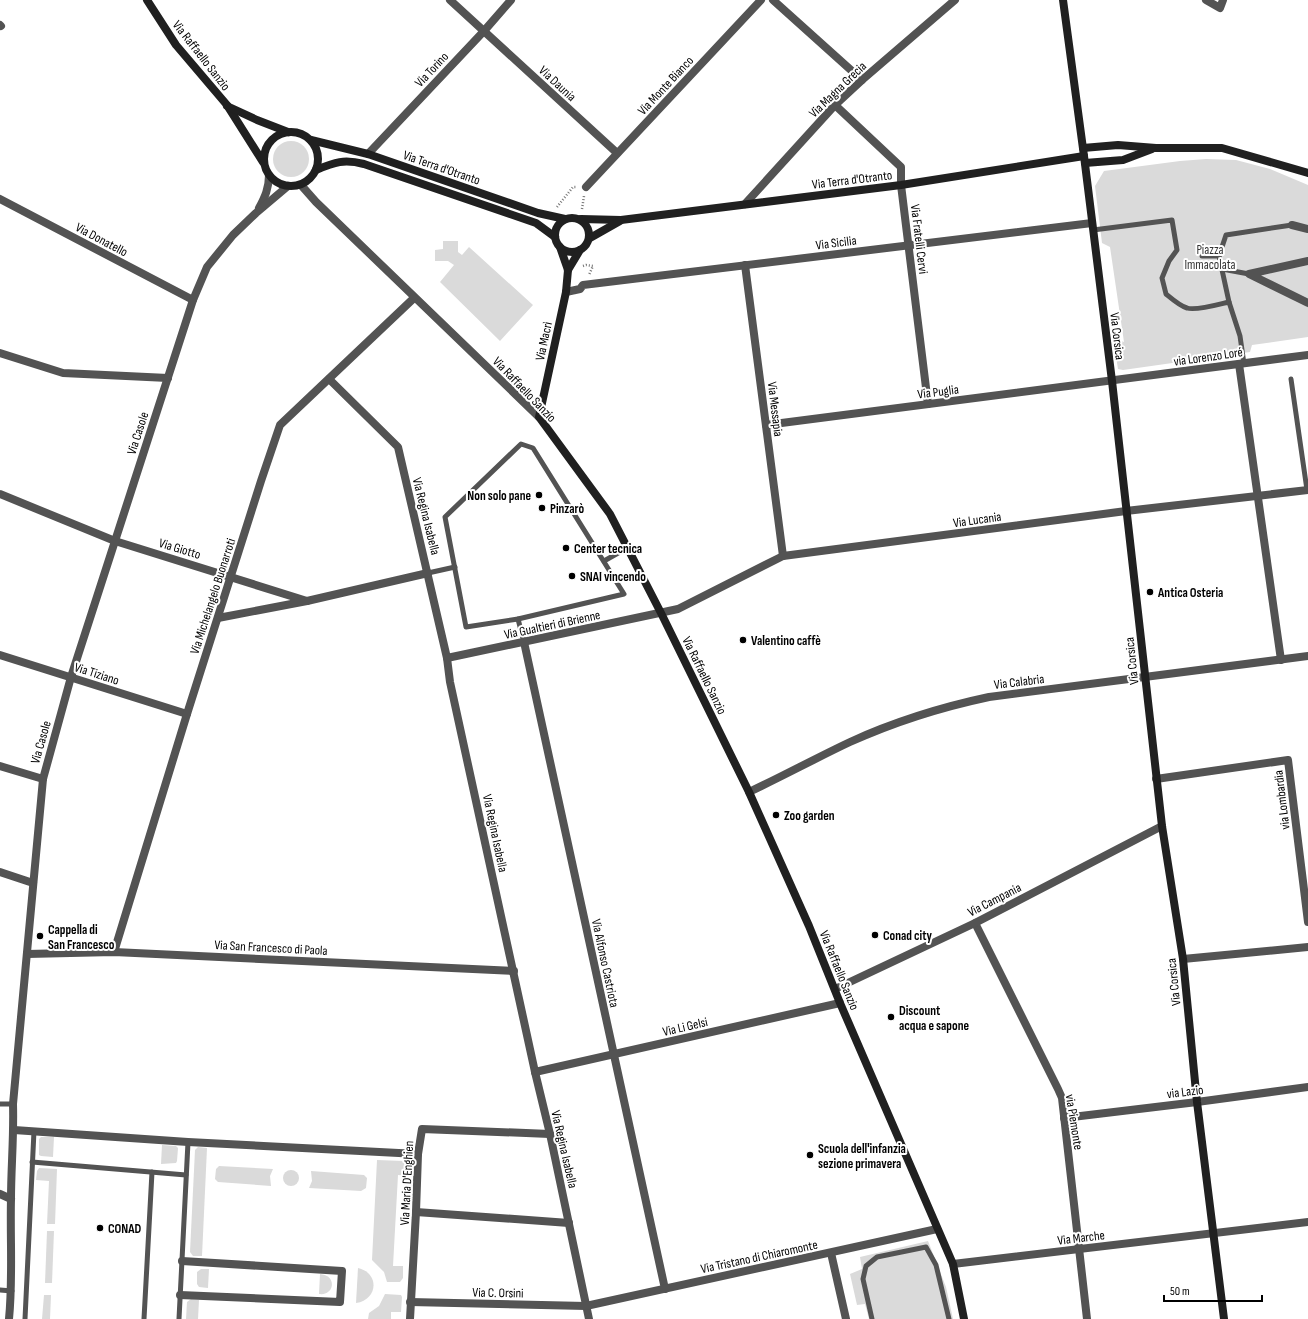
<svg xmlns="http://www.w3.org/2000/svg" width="1308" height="1319" font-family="'Sofia Sans Condensed',sans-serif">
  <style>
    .green { fill: #dadada }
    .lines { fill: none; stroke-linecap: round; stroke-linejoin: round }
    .path { stroke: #757575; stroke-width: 2.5; stroke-dasharray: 1 2; stroke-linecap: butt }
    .lane { stroke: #535353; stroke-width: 5 }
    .street { stroke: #535353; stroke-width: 8 }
    .secondary { stroke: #202020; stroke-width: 8 }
    .poi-dot { fill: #000; stroke: #fff; stroke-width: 1.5 }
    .labels { text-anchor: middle; stroke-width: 4; stroke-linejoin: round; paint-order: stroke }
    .street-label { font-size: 13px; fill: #000; stroke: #fff }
    .park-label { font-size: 13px; fill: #313131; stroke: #fff }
    .poi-label { font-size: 13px; font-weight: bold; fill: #000; stroke: #fff; text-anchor: start }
  </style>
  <rect width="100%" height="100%" fill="#fff"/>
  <g class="green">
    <circle cx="291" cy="159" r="18"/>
    <path d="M1206 159 1236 160 1270 169 1308 185V337L1252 345 1250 352 1123 370 1118 369 1113 338 1124 342 1110 247 1102 243 1095 186 1104 171 1180 161Z"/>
    <path d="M443 241H458V252L462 255 469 247 533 305 500 341 440 282 454 265 448 261H435V250L443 249Z"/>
    <path d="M41 1137H54L53 1157 41 1156 39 1155V1139Z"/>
    <path d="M162 1145 176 1146 178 1148 177 1161 176 1163 161 1164Z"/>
    <path d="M198 1147 207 1148 202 1256H193L190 1252 195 1150Z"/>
    <path d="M377 1160 404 1161 407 1163 408 1176 398 1175 393 1266H403V1278L400 1282H387L384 1272 372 1260Z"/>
    <path d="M219 1166 273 1169 270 1176 271 1186 218 1182 215 1179 216 1169Z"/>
    <path d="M39 1168 57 1169 55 1224H47L49 1181 36 1180 37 1171Z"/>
    <circle cx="291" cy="1178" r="8"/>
    <path d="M311 1171 364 1175 367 1178 366 1188 361 1191 309 1188 312 1181Z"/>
    <path d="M47 1231H54L52 1283H45Z"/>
    <path d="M928 1241 946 1287 953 1319H869L865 1304 857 1305 850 1274 862 1269 860 1257Z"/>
    <path d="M358 1268C380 1273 378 1300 356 1303Z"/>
    <path d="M201 1269H209L208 1288 199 1287 197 1284V1272Z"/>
    <path d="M320 1274C337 1275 335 1296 319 1294Z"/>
    <path d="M385 1294 401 1295 402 1297 401 1312H391V1319H368L369 1313 379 1306Z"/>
    <path d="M44 1295H51L50 1319H42Z"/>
    <path d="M191 1299 199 1300 198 1319H186L187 1302Z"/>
  </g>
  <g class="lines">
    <g class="path">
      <path d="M557 207 573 187H576"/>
      <path d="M582 209 584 196"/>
      <path d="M583 266 586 265 593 266 589 275"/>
    </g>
    <g class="lane">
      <path d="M1093 230 1172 220 1177 250 1169 261 1162 278 1166 294C1172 299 1180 306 1187 308 1196 311 1220 304 1229 302L1240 336 1244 364"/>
      <path d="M1202 256H1219L1229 302"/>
      <path d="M1219 256 1226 235 1292 225"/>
      <path d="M1222 269 1249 274"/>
      <path d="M1291 379 1307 490"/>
      <path d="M521 444 533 448 624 594 518 619 466 627 445 517Z"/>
      <path d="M604 561 627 548"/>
      <path d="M428 573 455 567"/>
      <path d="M518 619 524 642"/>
      <path d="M0 1104H13"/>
      <path d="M32 1162 186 1175"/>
      <path d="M0 1290 12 1291"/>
      <path d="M25 1319 34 1131"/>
      <path d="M144 1319 152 1172"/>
      <path d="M179 1319 188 1142"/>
      <path d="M872 1319 863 1279 866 1266 877 1257 926 1247 936 1265 949 1319"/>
    </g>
    <g class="street">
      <path d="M450 0 617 153"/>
      <path d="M773 0 862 80"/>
      <path d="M1206 0 1220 8 1223 0"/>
      <path d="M0 25 1 26"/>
      <path d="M835 105 901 167V185L928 404"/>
      <path d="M368 154 484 31 511 0"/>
      <path d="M301 185 316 202 539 417"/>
      <path d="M586 187 761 0"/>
      <path d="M0 199 193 300"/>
      <path d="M745 204 835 105 862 80 955 0"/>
      <path d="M259 208C265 197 269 188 269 175"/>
      <path d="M1292 225 1308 229"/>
      <path d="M1308 261 1249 274 1308 303"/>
      <path d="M745 265 783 556"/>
      <path d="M566 292 580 289 583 285 1092 223"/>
      <path d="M0 353 63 373 168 378"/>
      <path d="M1239 364 1281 660"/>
      <path d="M329 379 398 447 447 658 450 682 535 1072 550 1134 589 1319"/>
      <path d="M766 425 1308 355"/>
      <path d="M0 494 115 541 307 601 428 573"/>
      <path d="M218 618 307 601"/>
      <path d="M524 642 665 1289"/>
      <path d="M0 655 187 714"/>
      <path d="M447 658 678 609 783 556 1126 511 1308 490"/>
      <path d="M0 766 43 779"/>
      <path d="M1156 779 1288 760 1308 922"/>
      <path d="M749 792C783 776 816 758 850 742 894 722 942 707 989 697L1308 656"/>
      <path d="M0 872 33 883"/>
      <path d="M975 923 1058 1089 1062 1098 1087 1319"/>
      <path d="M114 952 187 714 261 481 280 425 414 298"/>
      <path d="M27 954 114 952 514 971"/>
      <path d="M1183 959 1308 947"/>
      <path d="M835 989 975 923 1162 826"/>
      <path d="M535 1072 840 1003"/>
      <path d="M1064 1118 1197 1102 1308 1087"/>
      <path d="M14 1130 188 1142 418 1154"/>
      <path d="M0 1194 11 1199"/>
      <path d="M416 1212 569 1223"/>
      <path d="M831 1253 846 1319"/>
      <path d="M953 1264 1308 1222"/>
      <path d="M180 1295 340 1302 342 1271 182 1261"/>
      <path d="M410 1302 586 1306 937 1229"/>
      <path d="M9 1319C13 1279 10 1239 11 1199 11 1168 14 1136 13 1104L43 779 71 677 193 300 207 267 233 235 256 213 288 186"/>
      <path d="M410 1319 416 1212 418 1154 422 1129 550 1134"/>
    </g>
    <g class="secondary">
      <path d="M147 0 176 45 227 105 263 162"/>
      <path d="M1063 0 1084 156 1112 381 1162 826 1183 959 1197 1102 1224 1319"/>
      <path d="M227 106 257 120 288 132"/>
      <circle cx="291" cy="159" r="27"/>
      <path d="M311 140 368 154 538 213 565 219"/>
      <path d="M1083 148 1118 145 1156 148H1222L1308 173"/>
      <path d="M1085 163 1123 160 1152 149"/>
      <path d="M316 170C335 162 344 159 364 164L536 223 555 237"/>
      <circle cx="572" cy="235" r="17"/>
      <path d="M581 219 621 220 901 185 1084 156"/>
      <path d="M590 238 620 221"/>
      <path d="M560 247 568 270 566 292 539 417 610 514 661 613 749 792 809 926 840 1003 953 1264 964 1319"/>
      <path d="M568 270 580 250"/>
    </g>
  </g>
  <g class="poi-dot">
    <circle cx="539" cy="495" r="4"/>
    <circle cx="542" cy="508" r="4"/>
    <circle cx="566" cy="548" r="4"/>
    <circle cx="572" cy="576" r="4"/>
    <circle cx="1150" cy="592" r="4"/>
    <circle cx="743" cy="640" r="4"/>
    <circle cx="776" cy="815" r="4"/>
    <circle cx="875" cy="935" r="4"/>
    <circle cx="40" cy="936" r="4"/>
    <circle cx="891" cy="1017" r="4"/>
    <circle cx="810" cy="1155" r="4"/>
    <circle cx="100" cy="1228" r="4"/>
  </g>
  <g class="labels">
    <g class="street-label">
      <text transform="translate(202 55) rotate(52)" y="5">Via Raffaello Sanzio</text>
      <text transform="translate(431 69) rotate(-47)" y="5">Via Torino</text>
      <text transform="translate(558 83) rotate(43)" y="5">Via Daunia</text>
      <text transform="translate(665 85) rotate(-47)" y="5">Via Monte Bianco</text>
      <text transform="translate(837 89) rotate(-44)" y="5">Via Magna Grecia</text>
      <text transform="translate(442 167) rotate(19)" y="5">Via Terra d'Otranto</text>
      <text transform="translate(852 179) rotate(-7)" y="5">Via Terra d'Otranto</text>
      <text transform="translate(102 239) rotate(28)" y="5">Via Donatello</text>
      <text transform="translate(920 239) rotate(83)" y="5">Via Fratelli Cervi</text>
      <text transform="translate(836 242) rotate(-7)" y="5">Via Sicilia</text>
      <text transform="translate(1118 336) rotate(83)" y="5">Via Corsica</text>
      <text transform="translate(543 341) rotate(-78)" y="5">Via Macrì</text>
      <text transform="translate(1208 356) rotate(-8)" y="5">via Lorenzo Loré</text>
      <text transform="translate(525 389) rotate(46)" y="5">Via Raffaello Sanzio</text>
      <text transform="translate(938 391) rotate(-7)" y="5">Via Puglia</text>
      <text transform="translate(776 409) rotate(83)" y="5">Via Messapia</text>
      <text transform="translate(137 433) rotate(-72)" y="5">Via Casole</text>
      <text transform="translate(427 516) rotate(76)" y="5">Via Regina Isabella</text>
      <text transform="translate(977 519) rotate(-8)" y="5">Via Lucania</text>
      <text transform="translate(180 548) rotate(17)" y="5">Via Giotto</text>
      <text transform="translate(212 596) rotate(-72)" y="5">Via Michelangelo Buonarroti</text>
      <text transform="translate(552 624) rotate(-12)" y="5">Via Gualtieri di Brienne</text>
      <text transform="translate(1131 661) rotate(-96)" y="5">Via Corsica</text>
      <text transform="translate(97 673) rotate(18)" y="5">Via Tiziano</text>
      <text transform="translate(705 675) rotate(64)" y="5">Via Raffaello Sanzio</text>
      <text transform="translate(1019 681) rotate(-7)" y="5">Via Calabria</text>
      <text transform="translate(40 742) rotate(-74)" y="5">Via Casole</text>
      <text transform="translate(1281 800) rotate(-97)" y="5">via Lombardia</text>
      <text transform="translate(496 833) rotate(78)" y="5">Via Regina Isabella</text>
      <text transform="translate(994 899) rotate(-27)" y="5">Via Campania</text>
      <text transform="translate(271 947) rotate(3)" y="5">Via San Francesco di Paola</text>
      <text transform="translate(606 963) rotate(78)" y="5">Via Alfonso Castriota</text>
      <text transform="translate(840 970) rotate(68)" y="5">Via Raffaello Sanzio</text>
      <text transform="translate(1173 982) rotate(-96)" y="5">Via Corsica</text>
      <text transform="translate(685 1026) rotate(-13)" y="5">Via Li Gelsi</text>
      <text transform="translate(1185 1091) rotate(-7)" y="5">via Lazio</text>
      <text transform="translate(1075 1122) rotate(81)" y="5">via Piemonte</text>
      <text transform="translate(565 1149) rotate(77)" y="5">Via Regina Isabella</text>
      <text transform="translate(406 1183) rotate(-87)" y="5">Via Maria D'Enghien</text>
      <text transform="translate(1081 1237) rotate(-7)" y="5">Via Marche</text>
      <text transform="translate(759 1256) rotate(-12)" y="5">Via Tristano di Chiaromonte</text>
      <text transform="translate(498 1292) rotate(1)" y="5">Via C. Orsini</text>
    </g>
    <g class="park-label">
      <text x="1210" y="254">Piazza<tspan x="1210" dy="15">Immacolata</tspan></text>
    </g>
    <g class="poi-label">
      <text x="531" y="500" text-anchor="end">Non solo pane</text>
      <text x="550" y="513">Pinzarò</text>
      <text x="574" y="553">Center tecnica</text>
      <text x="580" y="581">SNAI vincendo</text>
      <text x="1158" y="597">Antica Osteria</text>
      <text x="751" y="645">Valentino caffè</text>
      <text x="784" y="820">Zoo garden</text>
      <text x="48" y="934">Cappella di<tspan x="48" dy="15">San Francesco</tspan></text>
      <text x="883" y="940">Conad city</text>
      <text x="899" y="1015">Discount<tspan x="899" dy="15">acqua e sapone</tspan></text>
      <text x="818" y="1153">Scuola dell'infanzia<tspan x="818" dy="15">sezione primavera</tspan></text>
      <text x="108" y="1233">CONAD</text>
    </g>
  </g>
  <path d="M1164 1295v6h98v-6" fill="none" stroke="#000000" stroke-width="2"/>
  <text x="1170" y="1295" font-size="12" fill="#000000" stroke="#ffffff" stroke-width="3" paint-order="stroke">50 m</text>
</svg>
